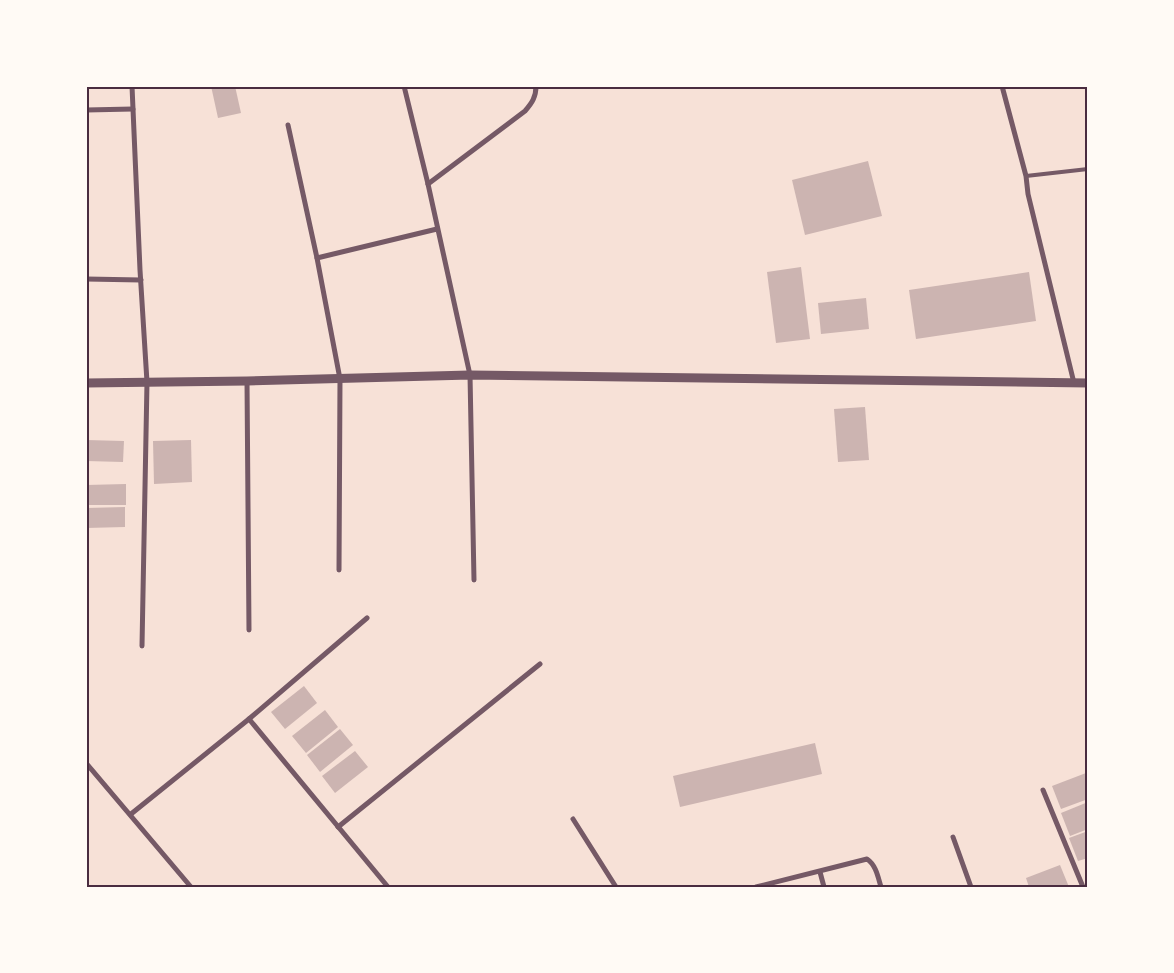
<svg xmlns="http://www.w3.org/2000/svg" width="1174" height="973" font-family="'Space Grotesk',sans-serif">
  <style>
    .building { fill: #ccb4b1 }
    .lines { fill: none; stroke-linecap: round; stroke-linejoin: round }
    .service { stroke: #755966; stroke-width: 4 }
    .minor { stroke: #755966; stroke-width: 5 }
    .tertiary { stroke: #755966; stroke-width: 9 }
    .neatline { fill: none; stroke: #4a2c40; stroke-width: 2 }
  </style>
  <rect width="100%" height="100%" fill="#f7e1d7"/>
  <g class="building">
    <path d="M211 86H235L241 113 218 118Z"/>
    <path d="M868 161 882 216 805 235 792 180Z"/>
    <path d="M801 267 810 339 776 343 767 272Z"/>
    <path d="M1029 272 1036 321 916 339 909 290Z"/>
    <path d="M866 298 869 329 821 334 818 303Z"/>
    <path d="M865 407 869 460 838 462 834 409Z"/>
    <path d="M86 440 124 441 123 462 86 461Z"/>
    <path d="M191 440 192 482 154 484 153 441Z"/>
    <path d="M126 484V505H86V485Z"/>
    <path d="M125 507V527L86 528V508Z"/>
    <path d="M304 686 317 703 285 729 271 712Z"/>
    <path d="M325 710 338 727 306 753 292 736Z"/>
    <path d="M340 729 353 745 320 772 307 755Z"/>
    <path d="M815 743 822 774 680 807 673 776Z"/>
    <path d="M355 751 368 767 335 793 322 776Z"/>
    <path d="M1086 773 1088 777V799L1061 809 1052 786Z"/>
    <path d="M1088 802V829L1070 836 1061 813Z"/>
    <path d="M1088 831V858L1078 861 1069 838Z"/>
    <path d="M1060 865 1069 887H1029L1026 878Z"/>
  </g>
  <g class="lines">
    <path class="service" d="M1026 176 1088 169"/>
    <g class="minor">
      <path d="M132 86 140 270 147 382 142 646"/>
      <path d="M404 86 428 184 470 375 474 580"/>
      <path d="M1002 86 1026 176 1028 194 1074 383"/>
      <path d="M86 110 133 109"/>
      <path d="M288 125 317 258 340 379 339 570"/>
      <path d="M428 184 525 111C532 103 536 97 536 86"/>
      <path d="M317 258 437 229"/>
      <path d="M86 279 141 280"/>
      <path d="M247 381 249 630"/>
      <path d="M249 719 388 887"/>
      <path d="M86 763 191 887"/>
      <path d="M1043 790 1083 887"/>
      <path d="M131 814 249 719 367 618"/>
      <path d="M573 819 616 887"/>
      <path d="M338 827 540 664"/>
      <path d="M953 837 971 887"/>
      <path d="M820 872 824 887"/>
      <path d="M756 887 867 859C876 865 878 877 881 887"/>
    </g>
    <path class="tertiary" d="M86 383 247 381 470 375 1088 383"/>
  </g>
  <rect width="1174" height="973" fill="none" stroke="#fffaf5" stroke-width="175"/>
  <rect x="88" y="88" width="998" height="798" class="neatline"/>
</svg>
